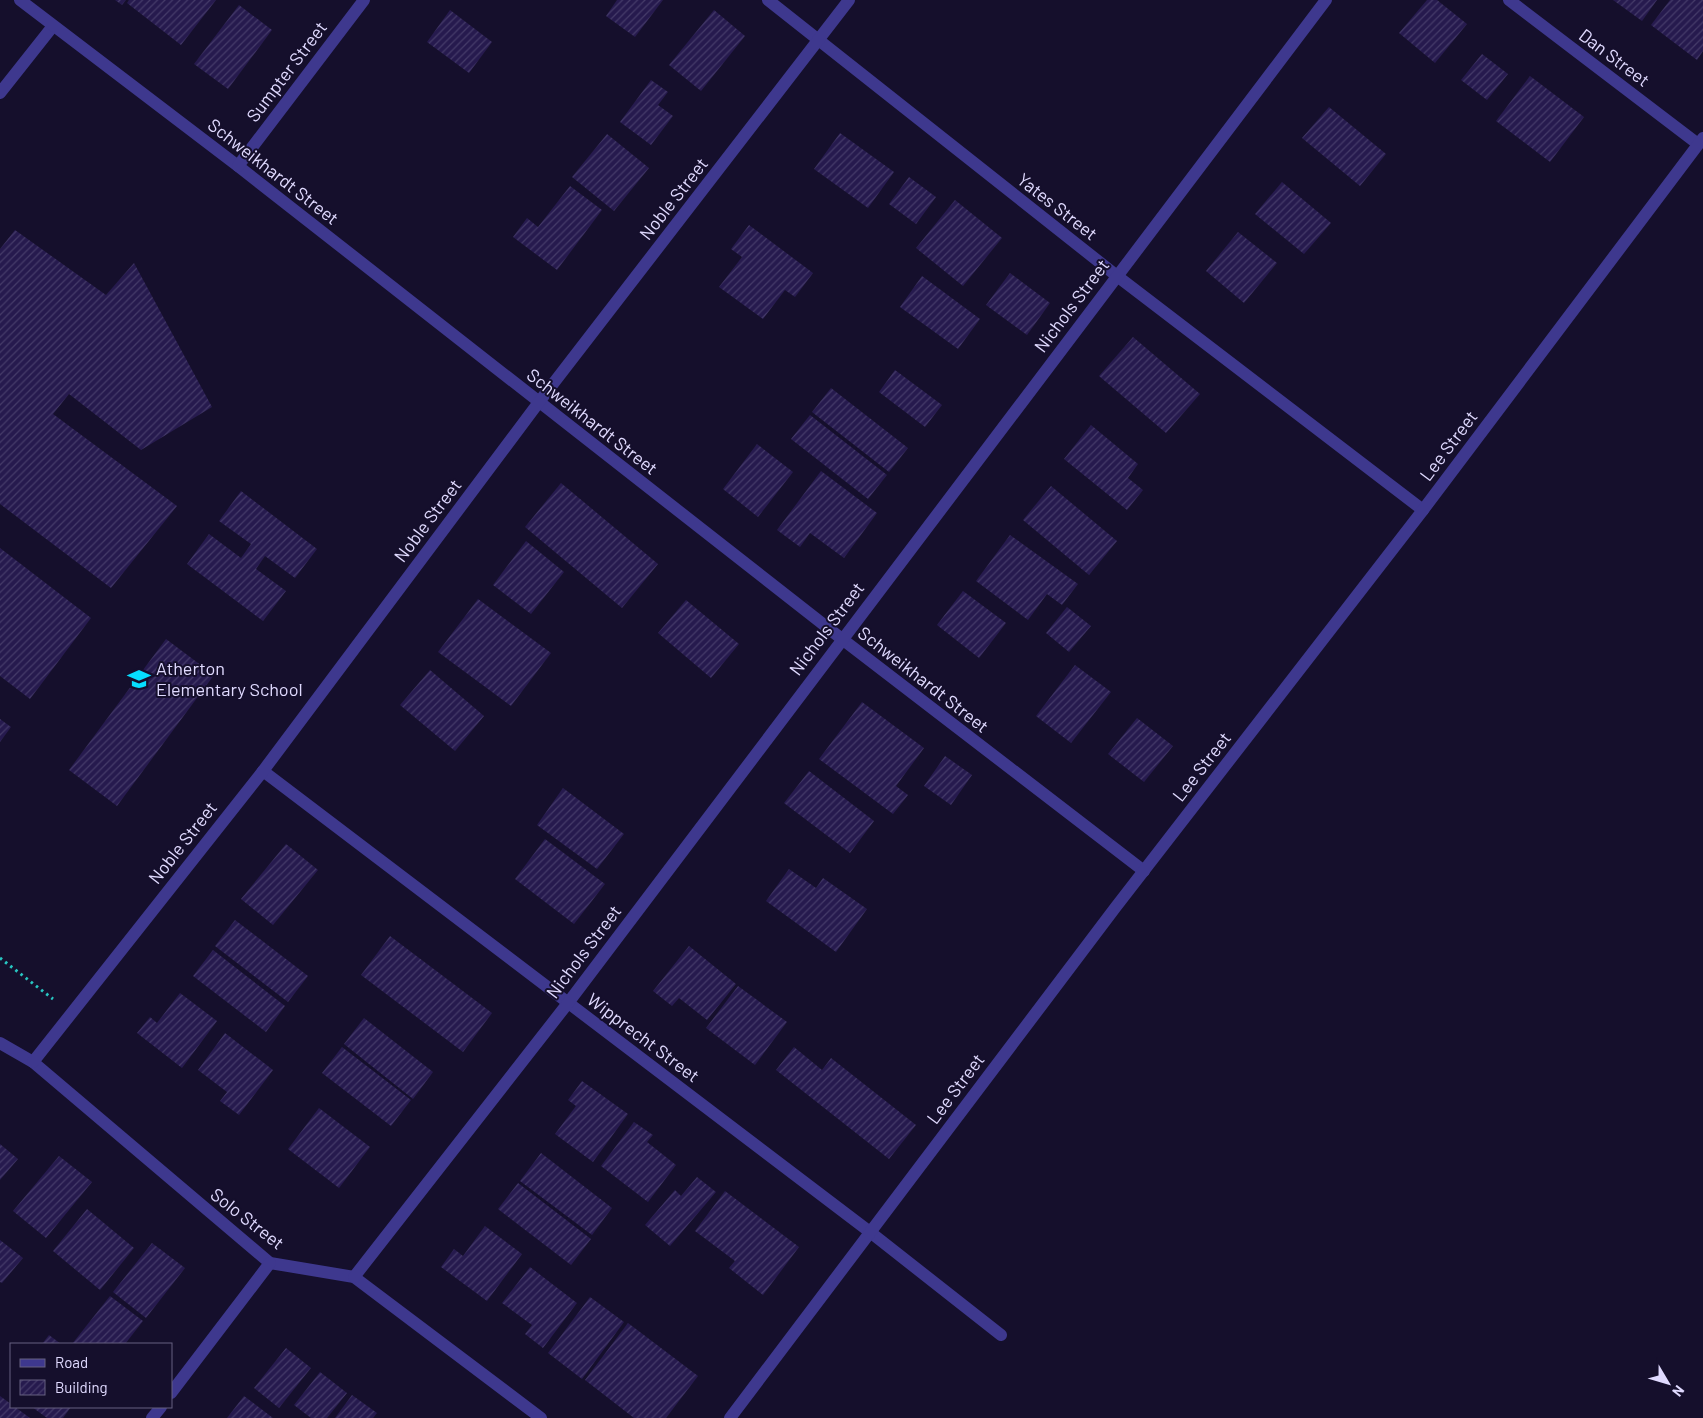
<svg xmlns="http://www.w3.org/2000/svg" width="1703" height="1418" font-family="Barlow,sans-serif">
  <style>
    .building { fill: url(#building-hatch) }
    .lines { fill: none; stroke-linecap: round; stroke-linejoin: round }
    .path { stroke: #28c5c1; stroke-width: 3; stroke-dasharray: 2.5 4; stroke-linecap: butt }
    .service { stroke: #3e388e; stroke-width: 12 }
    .minor { stroke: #3e388e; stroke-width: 12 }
    .labels { text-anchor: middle; stroke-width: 4; stroke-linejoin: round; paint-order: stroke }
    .street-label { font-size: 18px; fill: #e0daff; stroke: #150f2c }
    .poi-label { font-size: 18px; fill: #e0daff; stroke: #150f2c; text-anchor: start }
  </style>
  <defs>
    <pattern id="building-hatch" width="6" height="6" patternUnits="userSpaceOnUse" patternTransform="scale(1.25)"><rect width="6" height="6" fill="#261a4e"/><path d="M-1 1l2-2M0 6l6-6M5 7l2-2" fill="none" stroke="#453b69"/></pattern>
  </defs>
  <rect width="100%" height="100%" fill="#150f2c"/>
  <g class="building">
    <path d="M115 0H126L122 5Z"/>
    <path d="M129 0H216L181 45 127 3Z"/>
    <path d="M617 0H663L635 37 606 16Z"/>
    <path d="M1427 0H1437L1467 24 1435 63 1399 33Z"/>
    <path d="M1613 0H1657L1642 21Z"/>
    <path d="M1670 0H1703V51L1697 60 1651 25Z"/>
    <path d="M239 5 272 30 228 89 194 64Z"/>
    <path d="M450 10 492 42 469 73 427 42Z"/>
    <path d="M714 10 745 36 701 91 669 65Z"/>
    <path d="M1482 54 1508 74 1487 100 1461 80Z"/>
    <path d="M1530 76 1584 117 1550 162 1496 121Z"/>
    <path d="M651 80 668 92 658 105 673 116 651 145 620 122Z"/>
    <path d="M1329 107 1386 154 1360 186 1302 138Z"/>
    <path d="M840 133 894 172 868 208 814 169Z"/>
    <path d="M607 134 649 168 614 211 572 177Z"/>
    <path d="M909 177 936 197 916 224 889 204Z"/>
    <path d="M1282 182 1331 223 1304 254 1255 214Z"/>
    <path d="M570 186 602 210 557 270 513 237 527 218 538 227Z"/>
    <path d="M955 200 1002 238 963 286 916 248Z"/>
    <path d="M749 225 813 273 795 297 785 290 763 319 719 287 742 257 731 249Z"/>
    <path d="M15 230 106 295 134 263 212 407 141 450 69 394 53 414 177 506 111 588 0 504V249Z"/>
    <path d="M1238 232 1277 263 1244 303 1206 271Z"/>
    <path d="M1010 273 1050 303 1027 335 986 305Z"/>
    <path d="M922 276 980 319 958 349 900 307Z"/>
    <path d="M1133 337 1200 394 1166 433 1099 376Z"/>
    <path d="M895 370 942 405 925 427 879 392Z"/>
    <path d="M831 388 908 448 889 472 812 412Z"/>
    <path d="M810 415 887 475 868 499 791 439Z"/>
    <path d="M1091 425 1138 464 1128 478 1143 490 1127 510 1064 459Z"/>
    <path d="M757 444 793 472 758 517 723 489Z"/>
    <path d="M821 471 877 513 844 558 810 533 800 547 777 530Z"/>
    <path d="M561 483 658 564 622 608 525 527Z"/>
    <path d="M1051 486 1117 541 1089 575 1023 520Z"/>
    <path d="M241 491 317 549 295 578 265 556 256 569 286 591 263 621 187 564 209 534 241 558 251 544 219 521Z"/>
    <path d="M1010 535 1078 584 1062 605 1047 594 1028 620 976 581Z"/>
    <path d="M526 541 564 572 531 614 493 585Z"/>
    <path d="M0 548 91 618 30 699 0 676Z"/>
    <path d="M963 591 1006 623 979 658 937 625Z"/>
    <path d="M478 599 551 653 511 706 438 652Z"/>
    <path d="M686 600 739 644 711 678 658 633Z"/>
    <path d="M1067 607 1091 626 1069 652 1046 633Z"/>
    <path d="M166 639 214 675 117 806 69 770Z"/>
    <path d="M1075 665 1111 692 1071 743 1036 716Z"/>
    <path d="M430 670 484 716 455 751 400 705Z"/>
    <path d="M862 702 924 748 896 786 908 795 893 814 819 759Z"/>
    <path d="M1137 718 1173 746 1144 782 1108 754Z"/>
    <path d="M0 719 11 727 0 742Z"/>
    <path d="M945 756 972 775 951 805 924 786Z"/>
    <path d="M809 771 874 821 850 853 784 803Z"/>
    <path d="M563 788 624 834 597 869 537 825Z"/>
    <path d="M545 839 605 884 574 924 515 879Z"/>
    <path d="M286 844 318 870 273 925 241 899Z"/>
    <path d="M789 869 816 888 823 878 867 909 836 952 766 901Z"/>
    <path d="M235 920 308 976 288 1002 215 946Z"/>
    <path d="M390 936 492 1013 463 1052 361 975Z"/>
    <path d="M689 946 736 984 707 1020 679 998 672 1006 653 991Z"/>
    <path d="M213 950 285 1006 266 1032 193 976Z"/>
    <path d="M738 986 787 1022 755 1065 706 1028Z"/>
    <path d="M180 993 217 1021 182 1068 137 1033 150 1017 157 1023Z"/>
    <path d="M364 1018 433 1072 413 1099 344 1044Z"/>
    <path d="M225 1033 273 1070 239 1115 220 1101 227 1092 198 1070Z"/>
    <path d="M342 1047 411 1100 391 1126 322 1073Z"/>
    <path d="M794 1047 822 1070 831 1058 916 1125 889 1159 776 1070Z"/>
    <path d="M582 1081 628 1114 593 1162 555 1134 576 1106 568 1100Z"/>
    <path d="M319 1108 370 1147 339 1188 288 1149Z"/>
    <path d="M634 1122 653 1135 647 1142 676 1165 648 1202 601 1166Z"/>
    <path d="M0 1144 18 1159 0 1180Z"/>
    <path d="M541 1153 612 1208 592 1235 520 1181Z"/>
    <path d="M59 1156 92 1182 46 1238 13 1211Z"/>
    <path d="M697 1177 716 1192 670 1246 645 1225 675 1190 681 1196Z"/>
    <path d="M518 1183 591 1239 571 1265 498 1209Z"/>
    <path d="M725 1191 799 1247 763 1295 729 1268 735 1261 695 1231Z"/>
    <path d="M87 1209 134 1248 100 1290 53 1251Z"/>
    <path d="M485 1226 522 1254 487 1301 441 1267 454 1249 463 1256Z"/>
    <path d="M0 1240 23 1258 2 1283 0 1282Z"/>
    <path d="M152 1243 185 1268 146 1318 113 1292Z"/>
    <path d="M530 1267 577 1303 543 1348 525 1334 532 1325 502 1303Z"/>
    <path d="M110 1296 143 1321 125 1344H72Z"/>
    <path d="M590 1297 624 1322 582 1379 548 1353Z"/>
    <path d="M628 1323 698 1376 666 1418H634L585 1380Z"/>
    <path d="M49 1335 61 1344H42Z"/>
    <path d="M286 1348 311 1368 279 1408 254 1388Z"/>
    <path d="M320 1372 347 1393 327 1418H311L294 1405Z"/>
    <path d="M352 1395 377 1413 373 1418H335Z"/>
    <path d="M0 1396 11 1404V1407H15L30 1418H0Z"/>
    <path d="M244 1396 273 1418H227Z"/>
    <path d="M32 1407H71L63 1418H47Z"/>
  </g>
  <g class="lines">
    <path class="path" d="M0 958 53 999"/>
    <path class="service" d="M0 93 53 26"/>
    <g class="minor">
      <path d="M20 0 238 166 842 639 1144 871"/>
      <path d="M768 0 1117 276 1423 510"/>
      <path d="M1509 0 1698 144"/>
      <path d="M238 166 364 0"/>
      <path d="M263 771 870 1232 1001 1335"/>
      <path d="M0 1043 33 1062 270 1263 354 1277 541 1418"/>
      <path d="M33 1062 263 771 539 402 849 0"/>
      <path d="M354 1277 568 1003 1326 0"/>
      <path d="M171 1393 270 1263"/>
      <path d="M152 1418 161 1407"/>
      <path d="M730 1418 1115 908 1423 510 1703 138"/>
    </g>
  </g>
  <defs>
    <symbol id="school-bare" viewBox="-9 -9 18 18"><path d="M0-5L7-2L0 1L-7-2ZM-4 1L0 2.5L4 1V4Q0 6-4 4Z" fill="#06deff" stroke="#150f2c" stroke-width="2.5" paint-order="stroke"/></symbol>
  </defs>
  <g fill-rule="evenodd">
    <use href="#school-bare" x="123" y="663" width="32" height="32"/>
  </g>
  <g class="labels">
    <g class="street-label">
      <text transform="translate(1614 58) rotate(37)" y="6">Dan Street</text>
      <text transform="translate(287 72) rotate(-53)" y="6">Sumpter Street</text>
      <text transform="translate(273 172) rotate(38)" y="6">Schweikhardt Street</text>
      <text transform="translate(674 199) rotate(-52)" y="6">Noble Street</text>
      <text transform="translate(1057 207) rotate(38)" y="6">Yates Street</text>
      <text transform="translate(1072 306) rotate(-53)" y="6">Nichols Street</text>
      <text transform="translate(592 422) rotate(38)" y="6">Schweikhardt Street</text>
      <text transform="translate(1449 446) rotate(-53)" y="6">Lee Street</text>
      <text transform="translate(428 521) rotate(-53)" y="6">Noble Street</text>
      <text transform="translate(827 629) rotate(-53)" y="6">Nichols Street</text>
      <text transform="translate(923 680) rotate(38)" y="6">Schweikhardt Street</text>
      <text transform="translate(1202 767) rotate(-52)" y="6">Lee Street</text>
      <text transform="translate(183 843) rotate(-52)" y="6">Noble Street</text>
      <text transform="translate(584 952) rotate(-53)" y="6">Nichols Street</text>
      <text transform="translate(643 1038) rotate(37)" y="6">Wipprecht Street</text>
      <text transform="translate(956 1089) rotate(-53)" y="6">Lee Street</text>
      <text transform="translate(247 1219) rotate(38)" y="6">Solo Street</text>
    </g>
    <g class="poi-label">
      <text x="156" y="675">Atherton<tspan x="156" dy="21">Elementary School</tspan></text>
    </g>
  </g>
  <rect x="10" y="1343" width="162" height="65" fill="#150f2c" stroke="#666080"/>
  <rect x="20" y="1359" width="25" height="8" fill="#3e388e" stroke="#666080"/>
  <text x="55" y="1368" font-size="15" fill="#e0daff">Road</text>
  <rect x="20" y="1380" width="25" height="15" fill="url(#building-hatch)" stroke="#666080"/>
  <text x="55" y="1393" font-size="15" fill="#e0daff">Building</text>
  <g transform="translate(1668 1383) rotate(128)" stroke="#150f2c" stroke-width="4" paint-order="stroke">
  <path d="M0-4L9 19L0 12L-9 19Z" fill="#e0daff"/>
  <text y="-8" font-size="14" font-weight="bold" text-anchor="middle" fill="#e0daff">N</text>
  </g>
</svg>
